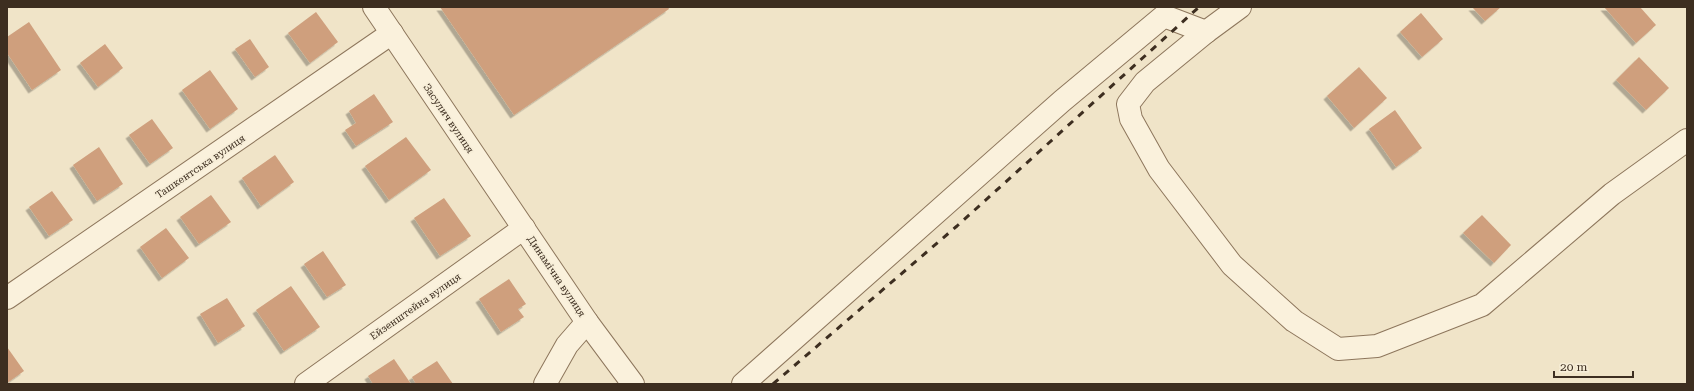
<svg xmlns="http://www.w3.org/2000/svg" width="1694" height="391" font-family="'Roboto Serif',serif">
  <style>
    .building { fill: #cf9f7d; filter: url(#shadow) }
    .lines { fill: none; stroke-linecap: round; stroke-linejoin: round }
    .minor-casing { stroke: #8d765c; stroke-width: 24 }
    .minor { stroke: #faf1dc; stroke-width: 22 }
    .rail { stroke: #3d2e20; stroke-width: 3; stroke-dasharray: 7 7; stroke-linecap: butt }
    .labels { text-anchor: middle; stroke-width: 3.5; stroke-linejoin: round; paint-order: stroke }
    .street-label { font-size: 10px; fill: #3d2e20; stroke: #f7eed8 }
  </style>
  <defs>
    <filter id="shadow"><feDropShadow dx="-3.5" dy="3.5" stdDeviation="0" flood-color="#0004"/></filter>
  </defs>
  <rect width="100%" height="100%" fill="#f0e4c8"/>
  <g class="building">
    <path d="M440 7H668L669 9 514 115Z"/>
    <path d="M1472 7H1501L1485 21Z"/>
    <path d="M1604 7H1640L1656 25 1636 43Z"/>
    <path d="M316 12 338 42 310 63 288 33Z"/>
    <path d="M1421 13 1443 39 1422 57 1400 32Z"/>
    <path d="M29 22 61 70 32 90 7 53V37Z"/>
    <path d="M250 39 269 67 255 77 235 49Z"/>
    <path d="M105 44 123 68 98 87 80 63Z"/>
    <path d="M1639 57 1669 88 1646 110 1616 80Z"/>
    <path d="M1359 67 1387 98 1354 128 1327 96Z"/>
    <path d="M210 70 238 109 210 129 182 90Z"/>
    <path d="M374 94 393 122 356 146 345 130 356 123 349 111Z"/>
    <path d="M1395 110 1422 148 1396 167 1369 129Z"/>
    <path d="M152 119 173 148 150 164 129 135Z"/>
    <path d="M406 137 431 170 389 200 365 166Z"/>
    <path d="M99 147 123 184 97 201 73 165Z"/>
    <path d="M275 155 294 182 261 206 242 178Z"/>
    <path d="M52 191 73 220 49 236 29 207Z"/>
    <path d="M211 195 231 222 199 244 180 217Z"/>
    <path d="M444 198 471 236 440 256 414 218Z"/>
    <path d="M1482 215 1511 245 1494 263 1463 233Z"/>
    <path d="M166 228 189 258 162 278 140 247Z"/>
    <path d="M323 251 346 285 327 297 304 264Z"/>
    <path d="M509 279 526 304 518 309 524 317 501 332 479 299Z"/>
    <path d="M291 286 320 327 284 351 256 310Z"/>
    <path d="M227 298 245 326 218 343 200 314Z"/>
    <path d="M7 347 24 371 7 383Z"/>
    <path d="M394 359 411 384H373L368 376Z"/>
    <path d="M437 361 453 384H416L412 377Z"/>
  </g>
  <g class="lines">
    <defs>
      <g id="minor">
        <path d="M374 7 587 322 567 345 545 384"/>
        <path d="M1240 7 1206 32 1145 82 1128 104 1131 119 1159 169 1232 265 1294 321 1338 349 1377 346 1482 305 1612 194 1687 140"/>
        <path d="M7 298 392 33"/>
        <path d="M587 322 633 384"/>
        <path d="M306 384 524 228"/>
        <path d="M743 384 1062 101 1164 16 1206 32"/>
      </g>
    </defs>
    <use href="#minor" class="minor-casing"/>
    <use href="#minor" class="minor"/>
    <path class="rail" d="M773 384 957 226 1199 7"/>
  </g>
  <g class="labels">
    <g class="street-label">
      <text transform="translate(449 118) rotate(56)" y="4">Засулич вулиця</text>
      <text transform="translate(200 166) rotate(-34)" y="4">Ташкентська вулиця</text>
      <text transform="translate(557 276) rotate(56)" y="4">Динамічна вулиця</text>
      <text transform="translate(415 306) rotate(-35)" y="4">Ейзенштейна вулиця</text>
    </g>
  </g>
  <rect width="1694" height="391" fill="none" stroke="#3d2e20" stroke-width="16"/>
  <path d="M1554 371v6h79v-6" fill="none" stroke="#3d2e20" stroke-width="2"/>
  <text x="1560" y="371" font-size="12" fill="#3d2e20" stroke="#f7eed8" stroke-width="3" paint-order="stroke">20 m</text>
</svg>
